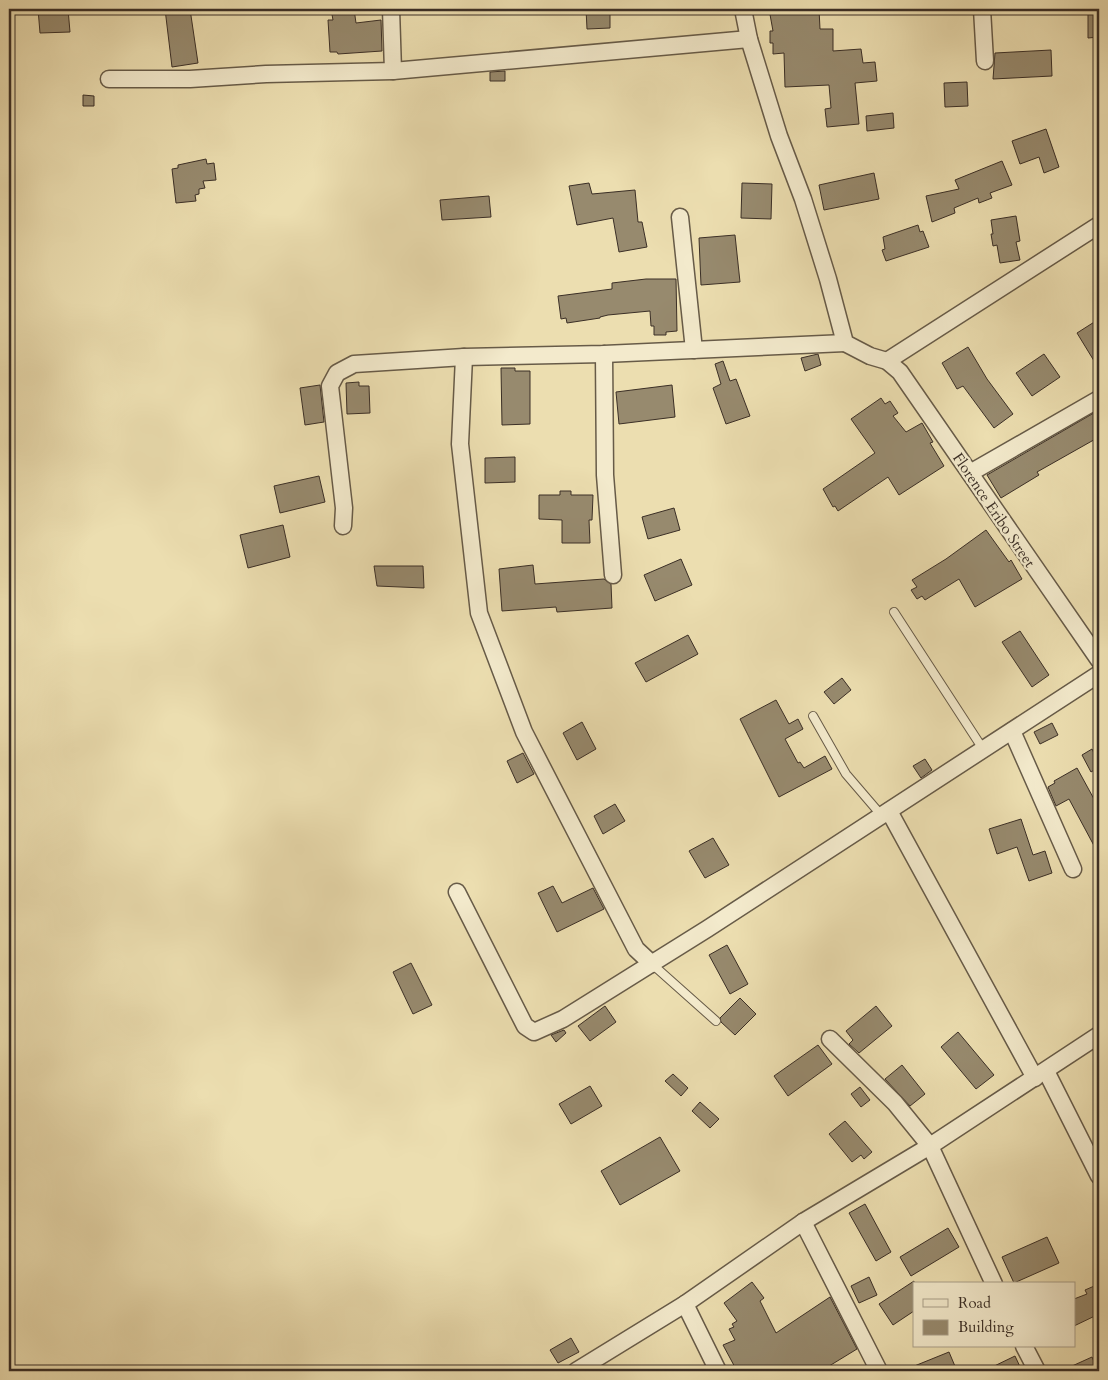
<svg xmlns="http://www.w3.org/2000/svg" width="1108" height="1380" font-family="Cardo,serif">
  <style>
    .building { fill: #978a6e; stroke: #3b2f26 }
    .lines { fill: none; stroke-linecap: round; stroke-linejoin: round }
    .lane-casing { stroke: #675b48; stroke-width: 10 }
    .street-casing { stroke: #675b48; stroke-width: 19 }
    .lane { stroke: #f3eacc; stroke-width: 8 }
    .street { stroke: #f3eacc; stroke-width: 16 }
    .labels { text-anchor: middle; stroke-width: 4.5; stroke-linejoin: round; paint-order: stroke }
    .street-label { font-size: 15px; fill: #3b2f26; stroke: #f3eacc }
  </style>
  <rect width="100%" height="100%" fill="#ecdeb0"/>
  <filter id="stains"><feTurbulence type="fractalNoise" baseFrequency=".004" numOctaves="4"/><feColorMatrix values="0 0 0 0 .2 0 0 0 0 .09 0 0 0 0 .02 0 0 0 .5 -.17"/></filter>
  <radialGradient id="worn" r=".72"><stop offset=".6" stop-color="#630" stop-opacity="0"/><stop offset="1" stop-color="#630" stop-opacity=".3"/></radialGradient>
  <g class="building">
    <path d="M38 9H68L70 32 40 33Z"/>
    <path d="M165 9H190L198 63 172 67Z"/>
    <path d="M331 9H354L356 23 381 20 382 51 338 54 337 52H330L328 20H333Z"/>
    <path d="M586 9H610V28L587 29Z"/>
    <path d="M769 9H819L820 29H833V51L861 49 863 63 875 62 877 81 855 83 859 124 827 127 825 109 831 108 829 85 785 87 784 53 773 54V43H770V31H773Z"/>
    <path d="M1088 14H1099V37L1088 38Z"/>
    <path d="M1051 50 1052 76 993 79 995 53Z"/>
    <path d="M505 71V81H490V72Z"/>
    <path d="M967 82 968 106 945 107 944 83Z"/>
    <path d="M83 95 94 96V106H83Z"/>
    <path d="M893 113 894 128 867 131 866 116Z"/>
    <path d="M1046 129 1059 167 1044 173 1039 157 1020 164 1012 141Z"/>
    <path d="M206 159 207 164 214 163 216 180 203 181 205 188 199 189V194L195 195 196 201 176 203 172 169 178 168V165Z"/>
    <path d="M1002 161 1012 185 990 193 992 198 979 203 978 198 954 208 955 213 932 222 926 196 959 189 955 180Z"/>
    <path d="M874 173 879 199 824 210 819 185Z"/>
    <path d="M589 183 592 194 635 190 638 222H642L647 247 619 252 613 218 577 225 569 186Z"/>
    <path d="M742 183 772 184 771 219 741 218Z"/>
    <path d="M489 196 491 217 442 220 440 200Z"/>
    <path d="M1016 216 1020 241 1016 242 1020 260 1000 263 997 245 993 246 991 234H993L991 220Z"/>
    <path d="M918 225 920 232 923 231 929 247 886 261 882 250 885 249 883 237Z"/>
    <path d="M735 235 740 282 701 285 699 238Z"/>
    <path d="M646 279H676L677 331 666 332V335H654V326H651L650 311 608 315 600 317V318L567 323 566 318 561 319 558 296 612 289V283Z"/>
    <path d="M1099 319V369L1077 333Z"/>
    <path d="M968 347 987 379 1013 414 994 428 963 386 957 389 942 363Z"/>
    <path d="M818 354 821 365 805 371 801 358Z"/>
    <path d="M1044 354 1060 377 1032 396 1016 373Z"/>
    <path d="M723 361 730 381 736 379 750 416 726 424 713 388 721 384 715 364Z"/>
    <path d="M501 368H515V371H530V424L502 425Z"/>
    <path d="M359 382V386H369L370 413 347 414 346 383Z"/>
    <path d="M320 385 324 422 305 425 300 388Z"/>
    <path d="M672 385 675 417 619 424 616 392Z"/>
    <path d="M881 398 885 404 890 401 898 413 893 416 906 432 922 423 933 442 930 443 944 466 899 495 888 477 838 511 835 506 833 507 823 489 875 453 851 419Z"/>
    <path d="M1099 410V437L1037 472 1039 475 1001 498 987 475Z"/>
    <path d="M515 457V482L485 483V458Z"/>
    <path d="M319 476 325 502 280 513 274 486Z"/>
    <path d="M560 491H571V495H593L592 520H589L590 543H562V520L539 519V495H560Z"/>
    <path d="M674 508 680 530 648 539 642 517Z"/>
    <path d="M283 525 290 557 248 568 240 535Z"/>
    <path d="M986 530 1009 562 1011 560 1022 579 975 607 959 579 925 600 922 596 917 599 911 590 917 587 912 580 946 559Z"/>
    <path d="M681 559 692 585 655 601 644 575Z"/>
    <path d="M533 565 535 584 604 579 611 584 612 608 557 612 556 607 502 611 499 569Z"/>
    <path d="M374 566H423L424 588 377 586Z"/>
    <path d="M1020 631 1049 675 1032 687 1002 642Z"/>
    <path d="M688 635 698 654 646 682 635 663Z"/>
    <path d="M842 678 851 690 834 704 824 692Z"/>
    <path d="M776 700 789 724 798 719 803 729 785 739 798 763 800 762 804 768 825 756 832 769 779 797 740 719Z"/>
    <path d="M582 722 596 749 577 760 563 733Z"/>
    <path d="M1052 723 1058 735 1040 744 1034 732Z"/>
    <path d="M1092 749 1099 763V767L1091 772 1082 755Z"/>
    <path d="M523 753 534 774 517 783 507 761Z"/>
    <path d="M925 759 932 770 921 778 913 766Z"/>
    <path d="M1077 768 1094 799 1099 796V855L1069 799 1056 806 1048 787 1055 783 1054 781Z"/>
    <path d="M615 804 625 821 603 834 594 816Z"/>
    <path d="M1021 819 1033 855 1045 851 1052 873 1029 881 1017 847 997 854 989 829Z"/>
    <path d="M713 838 729 865 705 878 689 851Z"/>
    <path d="M553 886 562 903 593 888 604 909 557 932 538 893Z"/>
    <path d="M727 945 748 984 730 994 709 955Z"/>
    <path d="M411 963 432 1005 413 1014 393 972Z"/>
    <path d="M740 998 756 1014 735 1035 721 1022 720 1018Z"/>
    <path d="M605 1006 616 1022 590 1041 578 1026Z"/>
    <path d="M876 1006 892 1026 859 1053 849 1044 853 1040 846 1031Z"/>
    <path d="M564 1030 566 1033 556 1042 551 1035Z"/>
    <path d="M958 1032 994 1075 976 1089 941 1047Z"/>
    <path d="M818 1045 832 1064 788 1096 774 1076Z"/>
    <path d="M902 1065 925 1094 910 1106 885 1079Z"/>
    <path d="M673 1074 688 1088 681 1096 665 1081Z"/>
    <path d="M590 1086 602 1106 571 1124 559 1104Z"/>
    <path d="M860 1087 870 1100 861 1107 851 1094Z"/>
    <path d="M700 1102 719 1119 710 1128 692 1111Z"/>
    <path d="M845 1121 872 1152 864 1159 861 1155 852 1162 829 1134Z"/>
    <path d="M660 1137 680 1171 620 1205 601 1171Z"/>
    <path d="M865 1204 891 1252 876 1261 849 1213Z"/>
    <path d="M948 1228 959 1247 911 1276 900 1257Z"/>
    <path d="M1047 1237 1059 1263 1014 1283 1002 1257Z"/>
    <path d="M869 1277 877 1295 859 1303 851 1286Z"/>
    <path d="M914 1281V1311L893 1325 879 1304Z"/>
    <path d="M752 1282 764 1298 760 1301 776 1333 830 1297 857 1349 821 1371H737L723 1345 735 1340 729 1329 734 1327 732 1324 737 1321 724 1303Z"/>
    <path d="M1099 1284V1314L1074 1326V1299L1087 1294 1085 1290Z"/>
    <path d="M571 1338 579 1352 558 1363 550 1350Z"/>
    <path d="M949 1352 957 1371H902Z"/>
    <path d="M1015 1356 1022 1371H984Z"/>
    <path d="M1092 1357 1098 1371H1061Z"/>
  </g>
  <g class="lines">
    <defs>
      <g id="lane">
        <path d="M894 612 983 749"/>
        <path d="M813 716 846 774 882 816"/>
        <path d="M652 964 716 1021"/>
      </g>
      <g id="street">
        <path d="M391 9 393 71"/>
        <path d="M743 9 749 39 779 136 803 199 828 279 845 343 870 356 887 361 900 372 1099 660"/>
        <path d="M982 9 985 61"/>
        <path d="M109 79H190L266 74 393 71 749 39"/>
        <path d="M680 217 694 350"/>
        <path d="M604 354 605 475 613 575"/>
        <path d="M464 357 460 444 479 613 524 732 636 949 652 964"/>
        <path d="M887 361 1099 225"/>
        <path d="M970 473 1099 399"/>
        <path d="M343 526 344 508 330 386 337 373 354 364 464 357 604 354 845 343"/>
        <path d="M1012 731 1073 869"/>
        <path d="M889 811 1035 1078"/>
        <path d="M457 892 525 1026 534 1032 563 1019 707 929 1099 674"/>
        <path d="M830 1039 895 1103 930 1146 994 1284"/>
        <path d="M1046 1071 1099 1176"/>
        <path d="M803 1222 879 1371"/>
        <path d="M685 1304 718 1371"/>
        <path d="M1024 1346 1037 1371"/>
        <path d="M576 1371 685 1304 803 1222 930 1146 1099 1035"/>
      </g>
    </defs>
    <use href="#lane" class="lane-casing"/>
    <use href="#street" class="street-casing"/>
    <use href="#lane" class="lane"/>
    <use href="#street" class="street"/>
  </g>
  <g class="labels">
    <g class="street-label">
      <text transform="translate(994 510) rotate(56)" y="5">Florence Eribo Street</text>
    </g>
  </g>
  <rect width="1108" height="1380" fill="none" stroke="#ecdeb0" stroke-width="30"/>
  <rect x="10" y="10" width="1088" height="1360" fill="none" stroke="#3b2f26" stroke-width="2.5"/>
  <rect x="15" y="15" width="1078" height="1350" fill="none" stroke="#3b2f26"/>
  <rect x="913" y="1282" width="162" height="65" fill="#f3eacc" stroke="#a99f8a"/>
  <rect x="923" y="1299" width="25" height="8" fill="#f3eacc" stroke="#a99f8a"/>
  <text x="958" y="1308" font-size="15" fill="#3b2f26">Road</text>
  <rect x="923" y="1320" width="25" height="15" fill="#978a6e" stroke="#a99f8a"/>
  <text x="958" y="1332" font-size="15" fill="#3b2f26">Building</text>
  <rect width="100%" height="100%" filter="url(#stains)"/>
  <rect width="100%" height="100%" fill="url(#worn)"/>
</svg>
